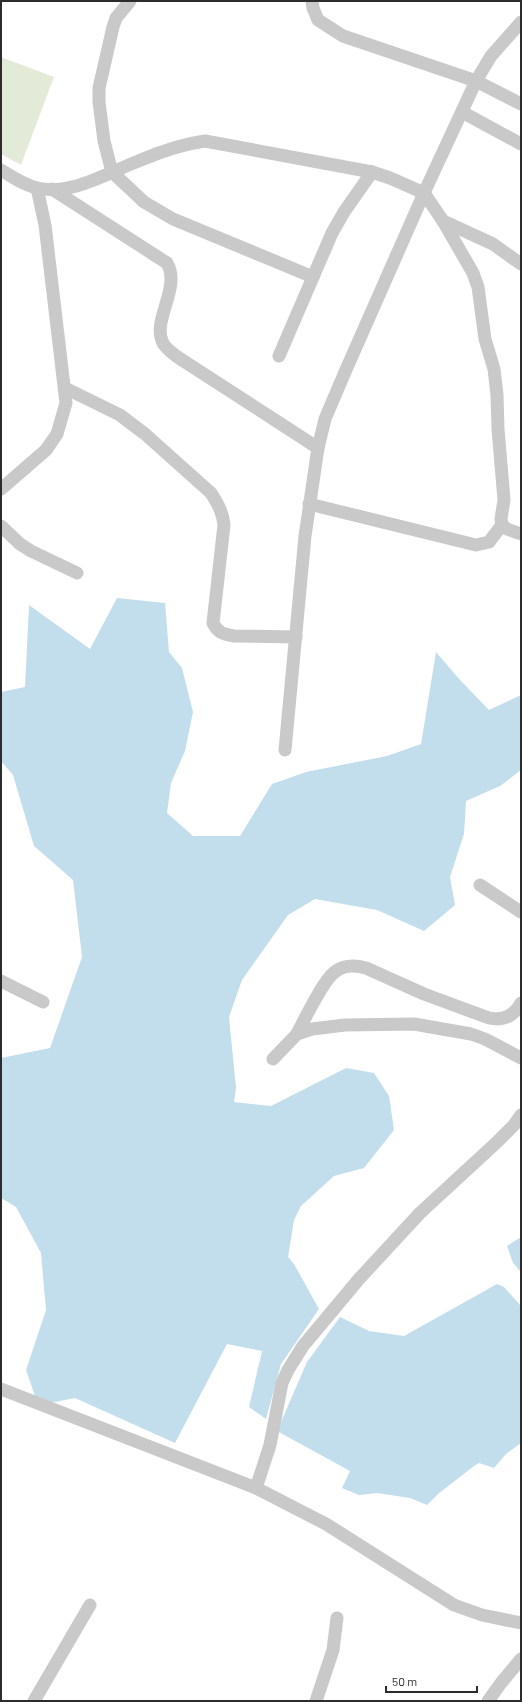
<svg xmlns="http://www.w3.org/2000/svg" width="522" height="1702" font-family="Barlow,sans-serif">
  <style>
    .green { fill: #e3ebd8 }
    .water { fill: #c2deed }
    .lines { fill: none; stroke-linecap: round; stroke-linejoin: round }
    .minor { stroke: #c9c9c9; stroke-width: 13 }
  </style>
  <rect width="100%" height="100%" fill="#fff"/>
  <path class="green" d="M1 57 54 77 21 165 1 154Z"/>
  <g class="water">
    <path d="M117 598 165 603 169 652 182 668 193 712 185 751 171 783 167 813 193 836H240L272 784 306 772 387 756 421 744 436 652 460 680 489 710 521 695V770L500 786 466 801 464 834 450 877 455 905 424 931 377 910 315 899 288 915 242 980 229 1017 236 1088 234 1102 271 1106 346 1068 374 1073 389 1096 394 1130 364 1168 334 1176 301 1206 294 1220 288 1257 294 1264 319 1309 281 1364 266 1419 249 1407 262 1351 227 1344 175 1443 75 1398 50 1403 36 1399 26 1370 46 1310 41 1253 16 1207 1 1198V1058L50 1048 82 957 73 880 34 846 13 775 1 761V692L25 687 29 605 90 649Z"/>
    <path d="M521 1237V1272L513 1263 507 1246Z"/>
    <path d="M497 1284 504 1287 521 1306V1443L506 1454 494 1468 479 1463 474 1466 438 1494 427 1505 410 1498 377 1493 359 1495 342 1488 350 1471 277 1431 307 1362 340 1317 369 1331 404 1336Z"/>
  </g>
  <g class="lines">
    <g class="minor">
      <path d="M130 1 116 18 113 27 99 88V102L104 141 112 172 144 202 173 219 313 277"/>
      <path d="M312 1 313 8 318 20 343 36 476 81 521 104"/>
      <path d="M462 112 521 144"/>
      <path d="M1 170C12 177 24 185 37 188 72 196 109 172 141 160 162 151 183 144 205 141L372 172 390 178 424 193 443 221 473 273 478 287 485 339 494 369 497 395 498 429 504 500 501 519 502 525 507 529 521 534"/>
      <path d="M52 189 167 263C181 287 153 319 162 341 164 348 174 354 179 358L318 448"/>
      <path d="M443 221 493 244 521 264"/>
      <path d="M279 356 332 233 344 212 372 172"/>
      <path d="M65 388 120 415 129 422 145 434 211 493C218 504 223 513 224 525L213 623C218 633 223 634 234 636L296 637"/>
      <path d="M1 489 46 450 57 434 66 403 45 225 37 188"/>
      <path d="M309 504 476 545 489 542 502 525"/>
      <path d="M1 526 20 544 31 551 77 573"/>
      <path d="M285 750 305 536 318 448 325 419 345 372 424 193 476 81 491 56 521 22"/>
      <path d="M480 885 521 912"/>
      <path d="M1 981 43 1002"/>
      <path d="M297 1034C303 1022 309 1010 316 998 328 976 338 960 366 968L424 994 489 1018C503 1021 514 1016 521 1003"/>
      <path d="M273 1059 297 1034 312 1029 345 1025 414 1024 471 1034 485 1039 521 1058"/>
      <path d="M1 1389 256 1488 326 1524 454 1605 482 1615 521 1623"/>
      <path d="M256 1488 270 1445 282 1383 288 1370 303 1346 359 1279 420 1213 496 1143 514 1125 521 1115"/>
      <path d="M34 1701 90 1605"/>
      <path d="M316 1701 333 1650 337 1618"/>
      <path d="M488 1701 501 1683 521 1659"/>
    </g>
  </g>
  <rect width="522" height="1702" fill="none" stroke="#2c2c2c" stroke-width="4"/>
  <path d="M386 1686v6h91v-6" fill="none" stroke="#2c2c2c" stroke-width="2"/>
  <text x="392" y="1686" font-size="12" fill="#2c2c2c" stroke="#ffffff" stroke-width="3" paint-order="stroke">50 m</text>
</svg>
